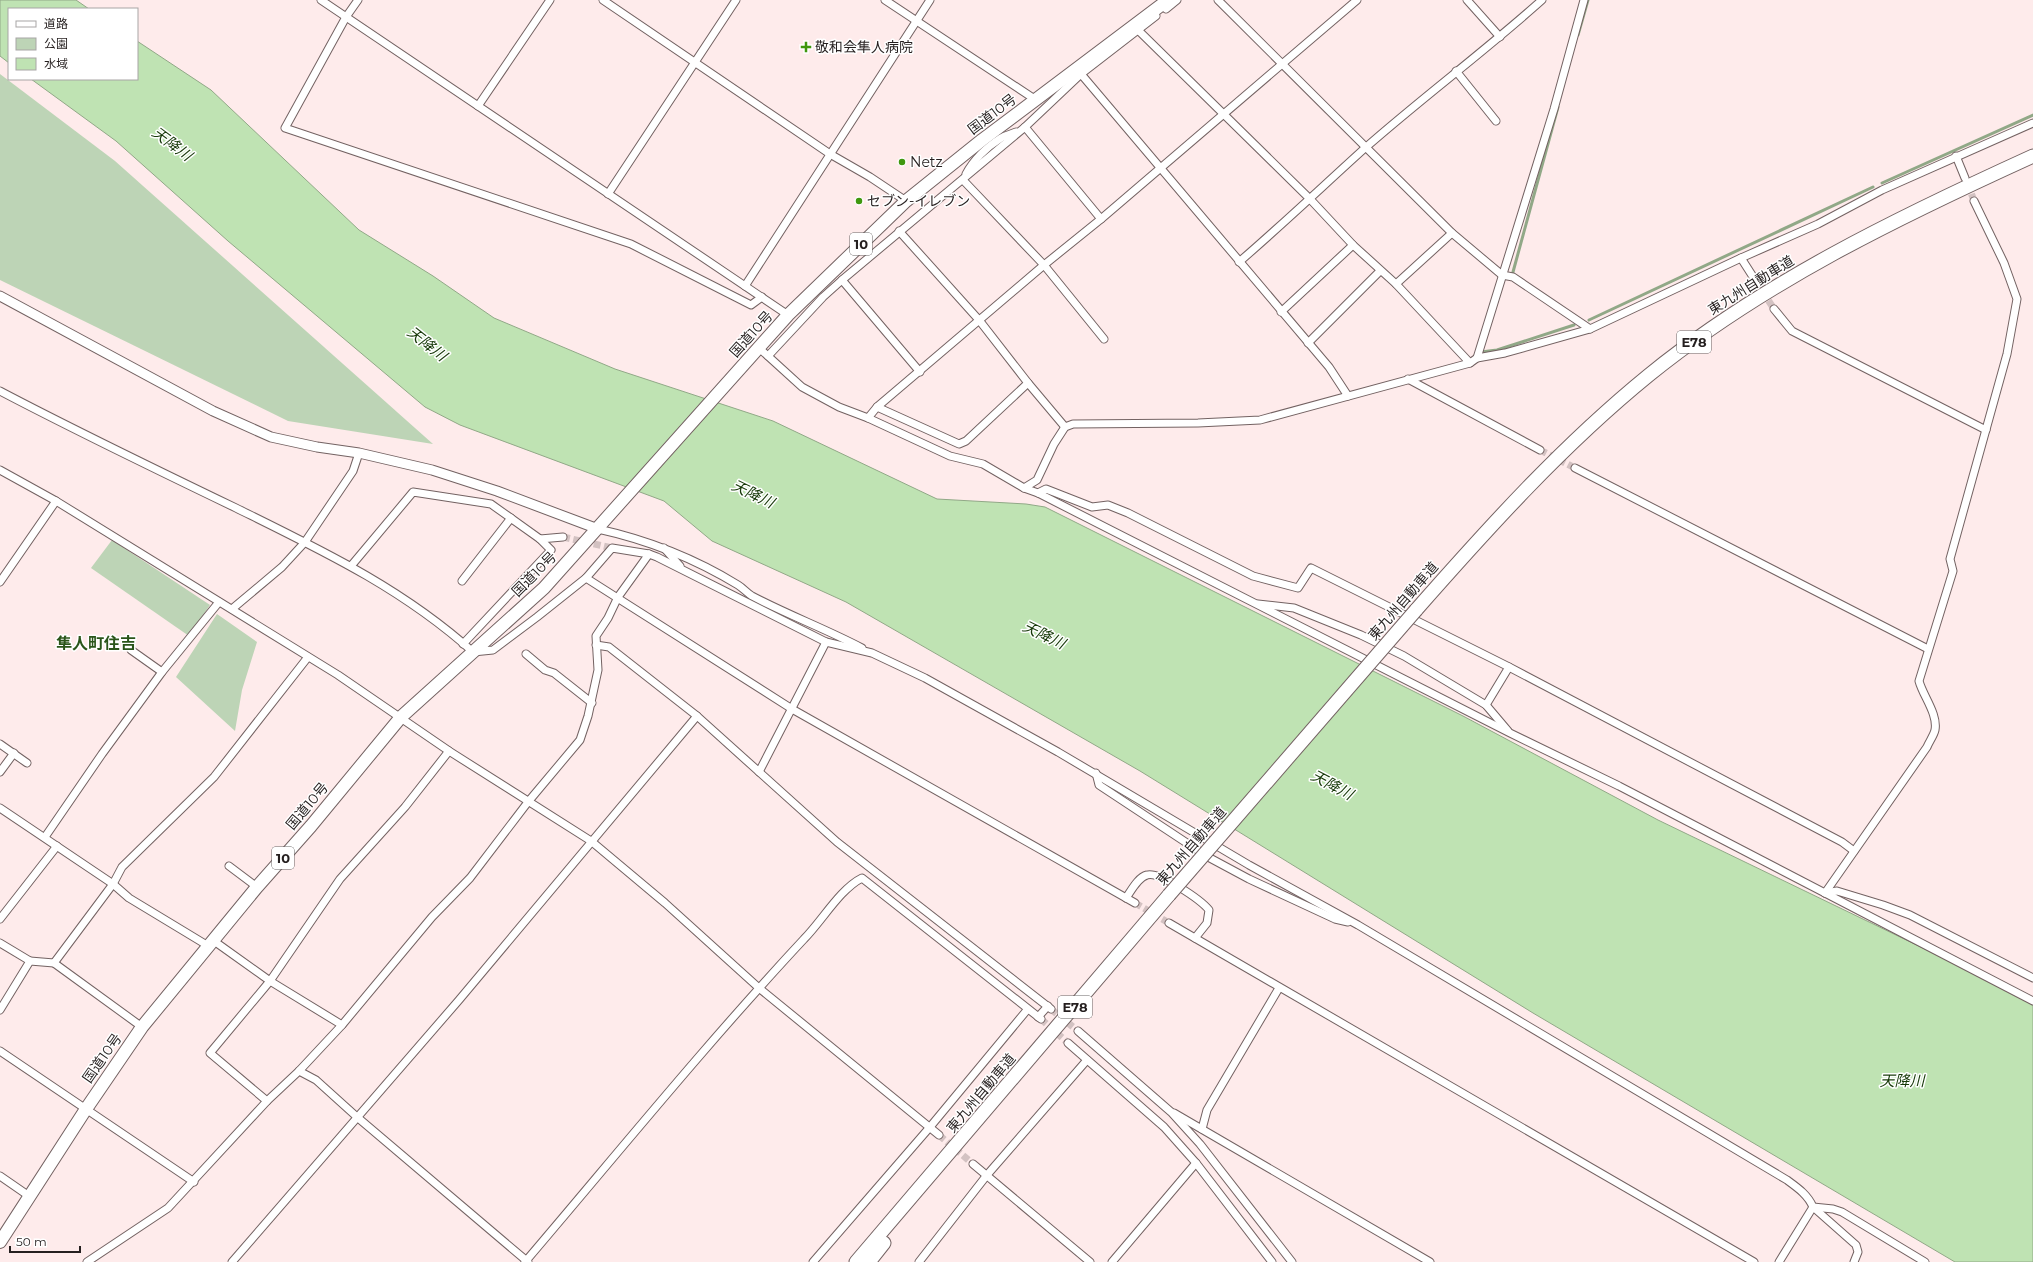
<svg xmlns="http://www.w3.org/2000/svg" width="2033" height="1262" font-family="Montserrat,'Noto Sans JP',sans-serif">
  <style>
    .green { fill: #bdd4b6 }
    .water { fill: #bfe3b3; stroke: #91a887 }
    .lines { fill: none; stroke-linecap: round; stroke-linejoin: round }
    .stream { stroke: #91a887; stroke-width: 3 }
    .minor-tunnel { stroke: #d3c2c2; stroke-width: 7; stroke-dasharray: 7 3.5; stroke-linecap: butt }
    .minor-casing { stroke: #736262; stroke-width: 9 }
    .tertiary-casing { stroke: #736262; stroke-width: 11 }
    .trunk-casing { stroke: #736262; stroke-width: 14 }
    .motorway-casing { stroke: #736262; stroke-width: 15 }
    .minor { stroke: #fff; stroke-width: 7 }
    .tertiary { stroke: #fff; stroke-width: 9 }
    .trunk { stroke: #fff; stroke-width: 12 }
    .motorway { stroke: #fff; stroke-width: 13 }
    .motorway-bridge-casing { stroke: #736262; stroke-width: 15; stroke-linecap: butt }
    .motorway-bridge { stroke: #fff; stroke-width: 13 }
    .poi-dot { fill: #3f970e; stroke: #fff; stroke-width: 1.5 }
    .labels { text-anchor: middle; stroke-width: 3; stroke-linejoin: round; paint-order: stroke }
    .shield { fill: #fff; stroke: #666262; stroke-width: 1 }
    .shield-label { font-size: 13px; font-weight: bold; fill: #251f1f }
    .poi-label { font-size: 14px; fill: #251f1f; stroke: #fff; text-anchor: start }
    .street-label { font-size: 14px; fill: #251f1f; stroke: #fff }
    .water-label { font-size: 15px; font-style: italic; fill: #173909; stroke: #fff }
    .quarter-label { font-size: 16px; font-weight: bold; fill: #2a551a; stroke: #fff }
  </style>
  <rect width="100%" height="100%" fill="#feebeb"/>
  <g class="green">
    <path d="M0 74 115 161 433 444 288 421 0 280Z"/>
    <path d="M112 540 210 605 189 636 91 568Z"/>
    <path d="M217 614 257 642 242 690 235 731 176 677Z"/>
  </g>
  <g class="water">
    <path d="M0 0H76L89 9H9V63L0 56Z"/>
    <path d="M137 41 211 90 359 230 433 276 494 318 615 369 773 421 937 499 1026 504 1045 507 1463 716 1658 820 1956 964 2033 1004V1262H1955L1533 1013 1140 771 846 602 712 541 664 501 460 425 425 407 228 241 116 141 31 79H137Z"/>
  </g>
  <g class="lines">
    <g class="stream">
      <path d="M1578 35 1588 0"/>
      <path d="M1882 183 2033 115"/>
      <path d="M1513 272 1558 107"/>
      <path d="M1589 320 1873 187"/>
      <path d="M1482 351 1481 352 1497 350 1574 325"/>
    </g>
    <g class="minor-tunnel">
      <path d="M1968 184 1974 201"/>
      <path d="M1757 283 1774 309"/>
      <path d="M1540 450 1575 468"/>
      <path d="M563 537 612 548"/>
      <path d="M1135 903 1169 923"/>
      <path d="M1051 1009 1078 1031"/>
      <path d="M1041 1019 1068 1043"/>
      <path d="M939 1135 973 1164"/>
    </g>
    <defs>
      <g id="minor">
        <path d="M321 0 788 315"/>
        <path d="M358 0 346 17 285 128 631 244 751 305 762 297"/>
        <path d="M603 0 830 154 870 177 906 201"/>
        <path d="M885 0 1036 100"/>
        <path d="M1218 0 1452 233 1502 275 1513 277 1590 329"/>
        <path d="M1467 0 1500 37"/>
        <path d="M1166 9 1177 0"/>
        <path d="M1138 30 1310 199 1353 245 1396 284 1470 363"/>
        <path d="M1456 71 1496 121"/>
        <path d="M1081 74 1329 367 1348 396"/>
        <path d="M478 106 550 0"/>
        <path d="M1025 127 1101 219"/>
        <path d="M1956 156 1965 178"/>
        <path d="M966 174C974 159 987 147 1001 138 1006 135 1012 134 1016 132"/>
        <path d="M963 180 1044 265 1104 339"/>
        <path d="M608 194 736 0"/>
        <path d="M899 231 979 320 1028 383 1065 427"/>
        <path d="M1741 258 1757 283"/>
        <path d="M1239 262C1282 225 1323 186 1365 148 1423 97 1485 51 1542 0"/>
        <path d="M842 280 920 372"/>
        <path d="M1396 284 1452 233"/>
        <path d="M745 286 930 0"/>
        <path d="M1774 309 1792 331 1986 430"/>
        <path d="M1281 312 1353 245"/>
        <path d="M1308 343 1380 271"/>
        <path d="M758 347 802 387 839 407 868 418 950 456 983 464 1024 488 1038 493 1510 733 1619 786 2033 1001"/>
        <path d="M768 356 823 297 842 280 1025 127 1081 74 1156 16"/>
        <path d="M1477 358 1554 109 1584 0"/>
        <path d="M1408 379 1540 450"/>
        <path d="M0 391C78 432 157 470 236 508 321 550 402 588 473 652L493 650 537 617 586 578 612 548 649 554 657 557 826 642 872 653 925 678 1058 752 1249 865 1358 925 1787 1180C1798 1188 1808 1195 1813 1207L1856 1245 1858 1252 1854 1262"/>
        <path d="M877 407 959 444 966 441 1028 383"/>
        <path d="M868 418 877 407 1044 265 1101 219 1357 0"/>
        <path d="M1575 468 1928 649"/>
        <path d="M0 470 56 501 338 675 449 751 591 841 665 903 759 988 939 1135"/>
        <path d="M1024 488 1037 480 1054 444 1065 427 1073 424 1198 423 1260 420 1470 363 1477 358 1505 353 1590 329 1741 258 1818 224 1882 190 2033 123"/>
        <path d="M1038 493 1046 489 1092 507 1108 505 1128 513 1253 576 1298 588 1311 568 1509 667 1842 842 1854 851"/>
        <path d="M598 529C648 540 694 558 738 585 743 588 747 593 752 596 788 615 826 629 862 648"/>
        <path d="M664 548 680 566"/>
        <path d="M351 566 413 492 491 504 540 539 563 537"/>
        <path d="M586 578 792 709 1135 903"/>
        <path d="M462 581 511 518"/>
        <path d="M0 582 56 501"/>
        <path d="M1258 604 1294 608 1361 635 1404 656 1486 705 1508 731"/>
        <path d="M232 609 282 567 305 542 353 471 359 453"/>
        <path d="M463 644 551 550 540 539"/>
        <path d="M596 645 609 647 697 716 837 842 1051 1009"/>
        <path d="M131 650 162 672"/>
        <path d="M526 654 545 670 554 673 592 703"/>
        <path d="M1486 705 1509 667"/>
        <path d="M0 744 27 763"/>
        <path d="M0 772 14 753"/>
        <path d="M759 772 826 642"/>
        <path d="M1096 773 1099 785 1208 857 1249 879 1335 919 1348 922"/>
        <path d="M0 808 113 884 129 898 210 947"/>
        <path d="M45 837 102 754 162 672 219 602"/>
        <path d="M229 866 257 887"/>
        <path d="M1825 893 1927 747C1929 742 1934 735 1935 730 1938 714 1923 696 1919 681L1953 571 1950 559 2007 354 2017 299 2004 263 1974 201"/>
        <path d="M1825 893 1837 891 1883 905 1910 915 2033 978"/>
        <path d="M1126 898C1131 891 1138 877 1147 875 1159 871 1201 900 1209 910L1207 923 1195 938"/>
        <path d="M0 919 57 846"/>
        <path d="M1169 923 1754 1262"/>
        <path d="M214 941 270 981 342 1025"/>
        <path d="M0 943 30 961"/>
        <path d="M54 963 142 1027"/>
        <path d="M0 1010 30 961 54 963 113 884 122 867 214 777 308 657"/>
        <path d="M1038 1017 1048 1006"/>
        <path d="M1078 1031 1171 1112 1200 1144 1292 1262"/>
        <path d="M1068 1043 1164 1127 1196 1163 1272 1262"/>
        <path d="M0 1051 194 1182"/>
        <path d="M299 1071 316 1080 357 1117 528 1262"/>
        <path d="M267 1101 210 1053 270 981 340 879 405 807 449 751"/>
        <path d="M1174 1113 1430 1262"/>
        <path d="M1202 1129 1207 1110 1279 988"/>
        <path d="M973 1164 1090 1262"/>
        <path d="M0 1176 29 1196"/>
        <path d="M1813 1207 1833 1209 1842 1212 1925 1262"/>
        <path d="M87 1262 168 1208 267 1101 299 1071 342 1025 432 917 470 878 528 802 580 740 588 716 598 670 596 636 608 618 618 597 649 554"/>
        <path d="M232 1262 459 1000 697 716"/>
        <path d="M525 1262C617 1154 707 1043 804 939 822 921 840 889 862 878L1041 1019"/>
        <path d="M813 1262 930 1127 1027 1010"/>
        <path d="M919 1262 987 1175 1087 1060"/>
        <path d="M1112 1262 1196 1163"/>
        <path d="M1779 1262 1813 1207"/>
      </g>
      <path id="tertiary" d="M0 296 213 411 271 437 317 447 359 453 432 470 497 491 598 529"/>
      <path id="trunk" d="M0 1242 86 1109 142 1027 257 887 311 826 401 717 544 588 788 315 906 201 982 140 1168 0"/>
      <g id="motorway">
        <path d="M1416 610C1489 527 1563 445 1649 375 1764 282 1899 217 2033 156"/>
        <path d="M856 1262 1169 895"/>
        <path d="M869 1262 884 1243"/>
      </g>
    </defs>
    <use href="#minor" class="minor-casing"/>
    <use href="#tertiary" class="tertiary-casing"/>
    <use href="#trunk" class="trunk-casing"/>
    <use href="#motorway" class="motorway-casing"/>
    <use href="#minor" class="minor"/>
    <use href="#tertiary" class="tertiary"/>
    <use href="#trunk" class="trunk"/>
    <use href="#motorway" class="motorway"/>
    <defs>
      <path id="motorway-bridge" d="M1169 895 1416 610"/>
    </defs>
    <use href="#motorway-bridge" class="motorway-bridge-casing"/>
    <use href="#motorway-bridge" class="motorway-bridge"/>
  </g>
  <g class="poi-dot">
    <path d="M804 41h4v4h4v4h-4v4h-4v-4h-4v-4h4z"/>
    <circle cx="902" cy="162" r="4"/>
    <circle cx="859" cy="201" r="4"/>
  </g>
  <g class="labels">
    <g class="shield">
      <rect x="850" y="233" width="22" height="22" rx="3"/>
      <rect x="1677" y="331" width="34" height="22" rx="3"/>
      <rect x="272" y="847" width="22" height="22" rx="3"/>
      <rect x="1058" y="996" width="34" height="22" rx="3"/>
    </g>
    <g class="shield-label">
      <text x="861" y="249">10</text>
      <text x="1694" y="347">E78</text>
      <text x="283" y="863">10</text>
      <text x="1075" y="1012">E78</text>
    </g>
    <g class="poi-label">
      <text x="815" y="52">敬和会隼人病院</text>
      <text x="910" y="167">Netz</text>
      <text x="867" y="206">セブン-イレブン</text>
    </g>
    <g class="street-label">
      <text transform="translate(992 114) rotate(-37)" y="5">国道10号</text>
      <text transform="translate(1751 285) rotate(-32)" y="5">東九州自動車道</text>
      <text transform="translate(751 334) rotate(-48)" y="5">国道10号</text>
      <text transform="translate(534 574) rotate(-45)" y="5">国道10号</text>
      <text transform="translate(1403 601) rotate(-49)" y="5">東九州自動車道</text>
      <text transform="translate(307 806) rotate(-50)" y="5">国道10号</text>
      <text transform="translate(1191 846) rotate(-49)" y="5">東九州自動車道</text>
      <text transform="translate(102 1058) rotate(-55)" y="5">国道10号</text>
      <text transform="translate(981 1093) rotate(-50)" y="5">東九州自動車道</text>
    </g>
    <g class="water-label">
      <text transform="translate(172 144) rotate(37)" y="5">天降川</text>
      <text transform="translate(427 344) rotate(38)" y="5">天降川</text>
      <text transform="translate(753 494) rotate(26)" y="5">天降川</text>
      <text transform="translate(1044 635) rotate(26)" y="5">天降川</text>
      <text transform="translate(1332 785) rotate(28)" y="5">天降川</text>
      <text x="1902" y="1086">天降川</text>
    </g>
    <g class="quarter-label">
      <text x="96" y="649">隼人町住吉</text>
    </g>
  </g>
  <rect x="8" y="8" width="130" height="72" fill="#ffffff" stroke="#a8a5a5"/>
  <rect x="16" y="21" width="20" height="6" fill="#ffffff" stroke="#a8a5a5"/>
  <text x="44" y="28" font-size="12" fill="#251f1f">道路</text>
  <rect x="16" y="38" width="20" height="12" fill="#bdd4b6" stroke="#a8a5a5"/>
  <text x="44" y="48" font-size="12" fill="#251f1f">公園</text>
  <rect x="16" y="58" width="20" height="12" fill="#bfe3b3" stroke="#a8a5a5"/>
  <text x="44" y="68" font-size="12" fill="#251f1f">水域</text>
  <path d="M10 1246v6h70v-6" fill="none" stroke="#251f1f" stroke-width="2"/>
  <text x="16" y="1246" font-size="12" fill="#251f1f" stroke="#ffffff" stroke-width="3" paint-order="stroke">50 m</text>
</svg>
